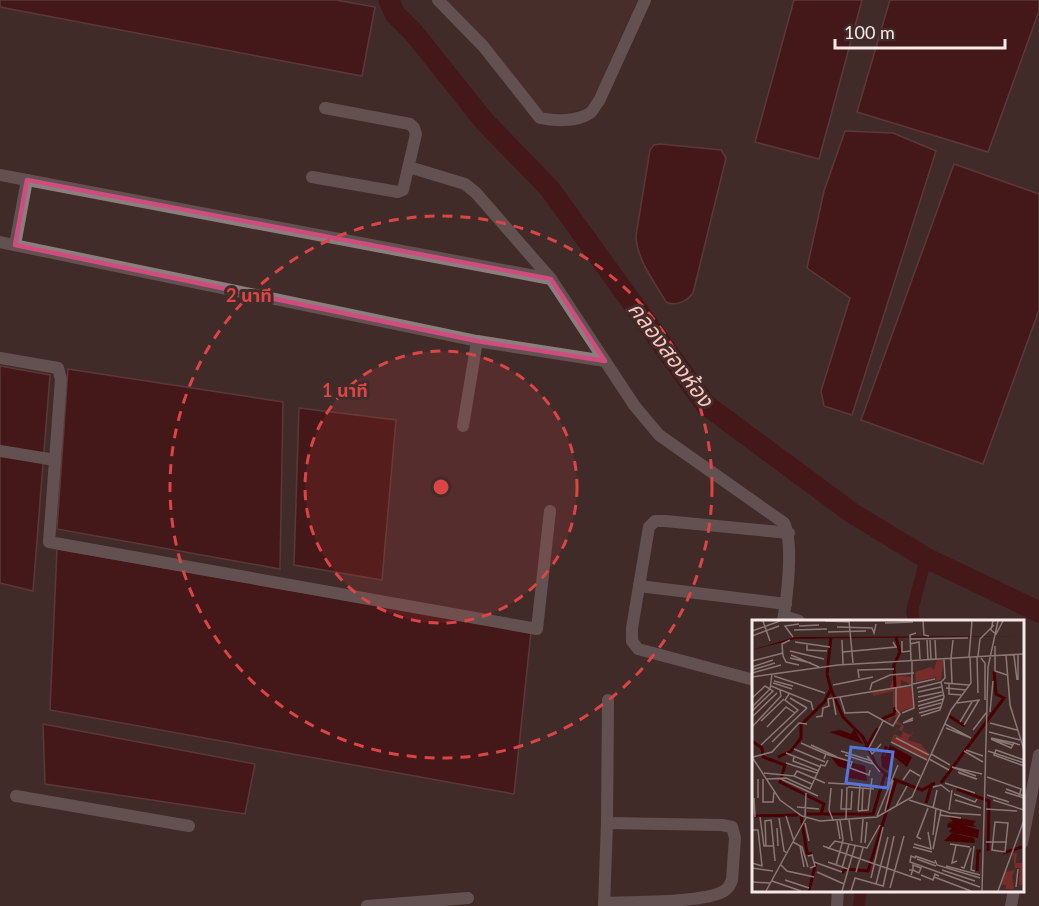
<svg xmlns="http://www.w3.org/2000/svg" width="1039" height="906" font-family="Lato,'Noto Sans Thai',sans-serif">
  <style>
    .built { fill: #4e312e }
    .water { fill: #480004; stroke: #7c4648; stroke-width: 1.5 }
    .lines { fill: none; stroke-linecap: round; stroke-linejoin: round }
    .canal { stroke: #480004; stroke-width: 12 }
    .river { stroke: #480004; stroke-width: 21 }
    .street { stroke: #8b7f7e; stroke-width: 12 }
    .marked { fill: none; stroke: #cf4c7e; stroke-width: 4.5; stroke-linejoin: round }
    .ring { fill: none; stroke: #db4545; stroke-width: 3; stroke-dasharray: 10 8 }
    .labels { text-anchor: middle; stroke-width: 6; stroke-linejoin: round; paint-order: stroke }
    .water-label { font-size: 22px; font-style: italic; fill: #fcc5bf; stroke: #412c29 }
    .inset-river { fill: none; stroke: #480004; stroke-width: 3 }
    .inset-road { fill: none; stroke: #8a7875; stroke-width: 1.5 }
    .view { fill: #5475dc; fill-opacity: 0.15; stroke: #5475dc; stroke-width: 3 }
    .inset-edge { fill: none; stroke: #f7e9e7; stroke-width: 3 }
    .centre { fill: #db4545; stroke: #412c29; stroke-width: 3 }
    .ring-label { font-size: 18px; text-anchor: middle; font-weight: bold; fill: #db4545; stroke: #412c29; stroke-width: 6; stroke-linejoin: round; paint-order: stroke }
  </style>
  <rect width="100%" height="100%" fill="#412c29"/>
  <path class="built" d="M445 0H637L590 106 568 113 544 114Z"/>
  <g class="water">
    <path d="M0 0H336L375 7 362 76 0 7Z"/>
    <path d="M794 0H862L819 159 755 142Z"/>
    <path d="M890 0H1039V11L988 152 857 112Z"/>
    <path d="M845 131 893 133 936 151 852 415 824 406 821 391 850 298 807 268 824 191Z"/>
    <path d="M660 144 721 150 726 158 693 293C687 301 676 307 666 302 654 281 637 260 636 236L650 150 654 145Z"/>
    <path d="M954 164 1039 194V310L983 464 861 420Z"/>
    <path d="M0 366 50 375 33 591 0 583Z"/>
    <path d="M68 369 283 402 280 569 57 529Z"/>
    <path d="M299 408 396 420 382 580 294 565Z"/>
    <path d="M57 549 531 632 514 794 50 710Z"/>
    <path d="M43 724 255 764 245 814 45 784Z"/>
  </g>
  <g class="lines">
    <g class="canal">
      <path d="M914 621 912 611 926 558"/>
      <path d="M859 906 861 890"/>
    </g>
    <path class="river" d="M389 0 395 14 414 33 485 122 550 189 706 405 852 513 926 558 1039 612"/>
    <g class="street">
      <path d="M438 0 483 46 540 118C554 121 577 122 590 113 593 111 596 104 599 101L645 0"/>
      <path d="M409 167 465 184 476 193 551 279 634 405 659 435 784 523C794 543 787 597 783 621"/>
      <path d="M0 175 551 279"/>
      <path d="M312 177 398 192 403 190 416 134 414 128 410 124 325 108"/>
      <path d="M0 242 477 341 605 361"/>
      <path d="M15 245 27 180"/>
      <path d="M0 358 58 368 61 379 49 542 537 629 550 511"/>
      <path d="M463 426 477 341"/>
      <path d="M0 451 55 460"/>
      <path d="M639 586 786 604"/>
      <path d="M784 616 799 621"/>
      <path d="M754 680 638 649 632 641V628L649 527 655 521H665L789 533"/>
      <path d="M16 796 189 826"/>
      <path d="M1022 843 1039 755"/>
      <path d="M604 903C631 902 704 903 724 891 729 888 730 885 732 880L735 838 732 827 722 825 607 823"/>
      <path d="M367 906 468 898"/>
      <path d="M604 906 607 823 608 700"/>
      <path d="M837 906 838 890"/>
      <path d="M1011 906 1014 890"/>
    </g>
  </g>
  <path d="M0 0H1039V906H0ZM27 180 551 279 605 361 477 341 15 245Z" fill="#412c29" fill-opacity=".55" fill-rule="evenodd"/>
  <path class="marked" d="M27 180 551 279 605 361 477 341 15 245Z"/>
  <circle cx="441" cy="487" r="136" fill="#db4545" fill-opacity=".12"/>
  <g class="ring">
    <circle cx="441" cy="487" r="136"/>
    <circle cx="441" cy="487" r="271"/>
  </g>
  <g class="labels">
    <g class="water-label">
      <text transform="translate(671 354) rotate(53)" y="8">คลองสองห้อง</text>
    </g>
  </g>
  <g transform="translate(752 620)">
    <rect width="272" height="272" fill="#412c29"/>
    <path d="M185 40H192L189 60 183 61 184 57 164 62 163 52 179 47 182 50ZM142 55V92L143 55 160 57V65L149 60V67H160L162 87 149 91 145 98 141 96 137 103V99L128 98 141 93V71L121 76 120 71 138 68ZM145 101 152 106 150 111 158 115 162 111 159 116 169 122 158 116 156 120 169 124 177 134 175 140 139 121 142 114 149 117 151 112 147 110 149 105 143 104ZM261 233H265L264 243H271V265H267L268 248H264L260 256 262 269H253L254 265H249L253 252 263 250Z" fill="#762c28"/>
    <path d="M272 16 43 19 0 30 43 17ZM102 109 111 124 77 112 88 110 99 114ZM138 125 160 137 155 147 140 135 136 151 130 147 129 137 133 126 136 127 132 136H133ZM79 137 113 146 115 161 97 158 98 150 86 146ZM196 196 224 201 221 204 224 207 211 205 227 210 226 218 197 212 200 208 195 207 196 203 201 201ZM200 213 222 218 223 223 192 221Z" fill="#480004"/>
    <path class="inset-river" d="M75 54 79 17M143 68 142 45 148 32 144 17M79 69 91 97 111 117 125 147 139 158M197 96 213 106M130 99 142 94 143 87M0 121 10 128 11 137 33 145 28 162 72 184 69 194M114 127 126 108M26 137 39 131 49 118V105L73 81 79 69 75 54M141 159 170 170 183 163M189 163 252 78 244 74 242 51M205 169 237 181 236 231M174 183 180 163M55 194H121L133 154M0 196 46 195M49 196 55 233 60 234M251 233 270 227M225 251 226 231H229M90 253 93 249 116 251 144 161M57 271 64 242"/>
    <path class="inset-road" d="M11 1 18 21M73 1 98 2M97 1 101 43M171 1 172 15 177 16M241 1 239 10 244 14 251 1M133 3 161 2M47 6 67 5M85 7 120 8 122 13 124 4M42 10 75 9M0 11 28 1M76 12 114 11M0 16 27 6M41 17 33 6 47 4M158 19 216 18M38 20 30 24 31 36 34 42 47 45M90 20 91 44M175 20 176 39M178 20 179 39M183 20 184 39M150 21V32L159 31M43 22 78 27M158 24 167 22 168 39M55 25V30L75 31M243 26V51L255 55M38 31 72 39M91 32 144 27 141 22M39 35 67 47M254 35 258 85 272 130M262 35 265 60 262 36M226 36 228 19 242 5M217 37 220 1M225 37 226 73M38 38 59 43M199 38 201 20M229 38 233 43V80M199 39 200 63M159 40 158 15 164 13M0 41 31 33M0 47 21 40M0 50 23 43M0 53 29 45M22 56 73 73M0 57 86 45 272 34M107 58 106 50 142 49M266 60V35M22 61 41 66M189 62 193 58 192 39M21 63 40 69M192 63 217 65M197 63V74L210 75M161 64 183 59M81 65 121 57M19 66 59 82 61 90M165 68 189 62M194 68 214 70M118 70 120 63 138 55 162 53M166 72 189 67M88 77 93 93 116 92 141 106 148 94 144 89V68M166 77 190 72M0 78 13 66 18 69M38 78 55 88M166 82 191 75M205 83 228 80M166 86 191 79M0 87 18 69 20 54M167 89 189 83M0 91 21 71 18 69M238 92 241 61M150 93 162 88 160 65M167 93 189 87M84 95 81 78 160 65V41M169 96 188 90 192 77 189 62M0 97 25 73M64 97 70 96 71 88 77 86 76 79 80 78M161 100 151 103 161 98M9 101 32 79M208 102 220 82M238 103 265 110M193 104 219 118 194 108M212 105 227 80M0 107 29 76 28 70M15 107 34 87 43 93M34 108 55 88M221 110 234 93M237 112 268 120M144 118 177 135M239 118 262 123M239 119 259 128 262 123 268 125M243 120 261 125M20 122 34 108M139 122 175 140M49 123 74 134M129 124 120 134 117 128 131 101M9 125 46 90 33 80 37 74M59 125 85 137M42 129 73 142M214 130 231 136M89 131 120 141M212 131 231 142M236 131 272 143M34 133 69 147M179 134 198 145M93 135 121 144M115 136 128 152M0 137 28 180 50 196 68 201 125 197 160 177 199 90 219 63 218 37M1 137 20 132 47 103 55 104M42 137 41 141 67 151M72 139 74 134 100 142 98 148 117 155 118 150M177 139 197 150M272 140 244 130 242 135 272 146M34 143 65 153M206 152 224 159M12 153 42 156 45 151 73 163M207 153 225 159M42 156 60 164M224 156 200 147 230 154M235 157 269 169 267 177M11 159V178M15 159 34 158 58 169 69 145 73 146 76 140M29 159 66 176M151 160 158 150 168 156M76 163 113 165M193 163 223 173M96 167 122 169M181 167 189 165 198 172M79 168 77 190 81 200M90 169 89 189H99L100 171M254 169 272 176M253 172 272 178M202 174 223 182 225 179M235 175 257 182M2 178 3 197M6 178V159M11 178V182H21L22 172M0 179V159M157 180 198 193 229 195M203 180 229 188M241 180 272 190M144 186 155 166M45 187 67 189M181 188 185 170M234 189 265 191M110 190 111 168M197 190 200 170M106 191 116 190 120 158M106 191 108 165M133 191 141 160M188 195 209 198M34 196 42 221M53 196 54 173M125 196 146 145M8 197 12 226H21M27 198 32 231 35 233M94 199 95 167M97 200 100 221M85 201 88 219M243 202 256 203 253 232 240 230ZM53 203 57 221M25 208 26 226M0 210H6L10 246 0 243M181 215 184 188M169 219 165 217 176 188M41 222 50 227 56 247M234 222H255M109 223 111 199M113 223 115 202M162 224 179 229 176 212M198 224 218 227M204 225 200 243 205 241M14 226 13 201 19 200 23 241M48 226 52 247M71 226 169 260M222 226 219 250 223 251M161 227 180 232M76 229 83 221 115 228 128 205M181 229 189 190M56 236 60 235 63 246 58 248M163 236 183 243M164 238 159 236 158 242 228 267M165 239 184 246M183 240 185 245 228 258M62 242 90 252M76 242 96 249M29 245 35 251 62 257M84 245 91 220 88 200M194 246 228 255M209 247 212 248 219 228M0 248 21 251M90 248 97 224M157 250H161L167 253 169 248 161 245V250L160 252 159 255M190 250 223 261M65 252 92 264M104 252 111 228M169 255 181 260 183 254 187 256M182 257 219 271M119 258 131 207M33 260 57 268M20 261 49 271M0 262 18 263M124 264 136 217M131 267 142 216M264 267 266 249M138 268 152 216M14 271 54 198M90 271 103 226M99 271 103 258 131 266M230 271 236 47 246 1M246 271 272 200"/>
    <path class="view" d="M99 127 141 132 136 168 94 163Z"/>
    <rect width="272" height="272" class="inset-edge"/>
  </g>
  <circle cx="441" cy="487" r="9" class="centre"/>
  <g class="ring-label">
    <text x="249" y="302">2 นาที</text>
    <text x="345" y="397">1 นาที</text>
  </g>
  <path d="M835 39v9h170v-9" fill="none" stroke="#f7e9e7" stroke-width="3"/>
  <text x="844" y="39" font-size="18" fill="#f7e9e7" stroke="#412c29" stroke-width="4.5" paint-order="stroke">100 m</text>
</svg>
